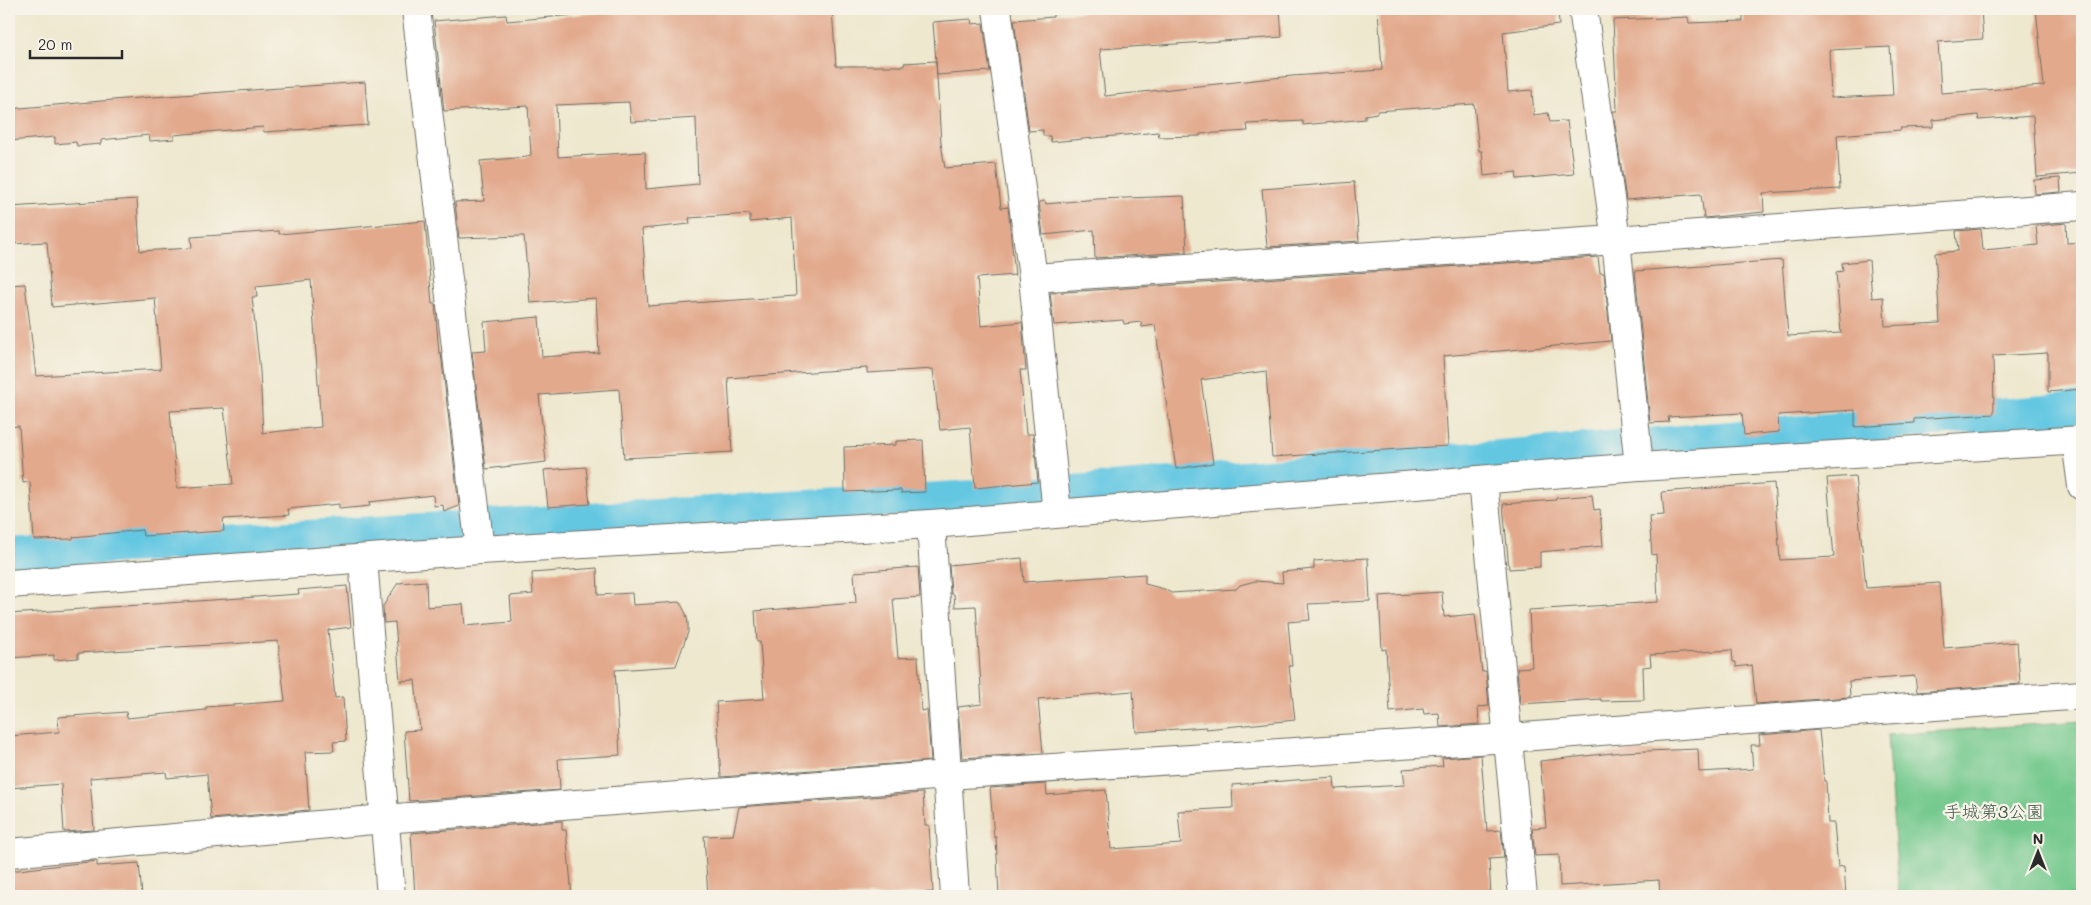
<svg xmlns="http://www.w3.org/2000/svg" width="2091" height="905" font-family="Mali,'Klee One',sans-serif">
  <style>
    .green { fill: #74c98e; stroke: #507a5c }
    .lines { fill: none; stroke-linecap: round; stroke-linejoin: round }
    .canal { stroke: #64c7e2; stroke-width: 32 }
    .building { fill: #e2a98c; fill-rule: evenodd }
    .minor-casing { stroke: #6f6d64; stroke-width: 30 }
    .minor { stroke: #fff; stroke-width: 28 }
    .labels { text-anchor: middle; stroke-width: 4.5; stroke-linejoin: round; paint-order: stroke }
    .park-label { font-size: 18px; fill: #415a49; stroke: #f7f3e8 }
  </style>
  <rect width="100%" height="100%" fill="#f7f3e8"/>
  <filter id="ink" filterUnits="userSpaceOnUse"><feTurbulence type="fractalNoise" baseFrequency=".02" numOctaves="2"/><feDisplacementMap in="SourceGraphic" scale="10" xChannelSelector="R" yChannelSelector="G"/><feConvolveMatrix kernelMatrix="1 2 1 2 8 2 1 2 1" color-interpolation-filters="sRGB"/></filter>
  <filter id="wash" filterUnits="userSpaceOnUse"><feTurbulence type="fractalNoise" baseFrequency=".0096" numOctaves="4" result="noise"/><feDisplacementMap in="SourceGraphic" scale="20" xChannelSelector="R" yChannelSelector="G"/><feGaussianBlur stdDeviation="1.12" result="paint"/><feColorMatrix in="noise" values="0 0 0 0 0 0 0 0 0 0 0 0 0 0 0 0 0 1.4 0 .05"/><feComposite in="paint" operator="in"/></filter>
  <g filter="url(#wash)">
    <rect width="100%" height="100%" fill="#eee8cf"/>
    <path class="green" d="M2082 721V896H1899L1887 735Z"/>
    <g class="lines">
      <g class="canal">
        <path d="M1074 491 2082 408"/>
        <path d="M9 554 1042 492"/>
      </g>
    </g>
    <g id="blocks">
      <g class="building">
        <path d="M619 9H832L836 66H904V63L936 61 941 143 945 168 996 164 1001 208 1008 207 1015 275 977 278 981 326 1022 322 1026 370H1020L1026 434H1033L1038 482 975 488 970 427 940 430 933 369 867 373V368L728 378 732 452 624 458 619 389 539 395 546 462 486 469 472 352 486 351 484 322 539 317 542 357 599 353 596 298 530 303 524 236 459 238 455 202 484 201 480 161 527 157V156L531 155 528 106 444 111 434 21 506 15 507 21 619 11ZM629 102 631 122 696 118 698 184 646 189 645 152 558 157 556 105ZM750 214V222L792 218 796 296 648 306 642 229 690 224 689 218Z"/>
        <path d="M1131 9H1280L1282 37 1100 49 1105 96 1292 76 1382 70 1378 9H1558L1559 25 1503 32 1508 92 1532 90 1534 115 1548 113 1550 122 1567 121 1574 174 1517 179 1516 172 1484 176 1482 151H1479L1474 104 1377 111V113L1365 115V119L1303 125V121L1247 124 1248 131 1200 134V136L1159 137 1158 132 1051 142 1050 136H1043V130L1029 131 1014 20 1053 17V14Z"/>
        <path d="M1808 9H1827V11L1864 9H1883V10L1981 9 1983 39 1938 42 1941 93 2044 86 2036 9H2082V173L2037 177 2033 116 1979 120 1978 115 1933 120V127L1900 128 1901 130 1837 135 1840 189 1763 193 1764 212 1704 218 1701 194 1626 200 1613 111H1617L1613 20 1688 17 1689 23 1743 21V12ZM1890 47 1893 95 1831 98 1829 50Z"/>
        <path d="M971 19 972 24 983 23 990 71 937 75 933 22Z"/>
        <path d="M365 82 368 125 264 132 263 127 174 135V139L150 141 149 135 101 140V144L77 146 76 142 55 144V137L9 141V109L125 99Z"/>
        <path d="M2060 178 2061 192 2035 194 2034 180Z"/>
        <path d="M1354 182 1359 241 1267 247 1262 189Z"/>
        <path d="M1184 196 1187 252 1095 258 1094 230 1043 235 1039 202 1045 201 1046 204 1097 199Z"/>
        <path d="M137 199 140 251 192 248 191 237 279 231V234L425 221 432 304H435L439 353H441L459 506 444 512 443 505 434 506 433 495 369 502 370 506 339 509V504L288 509 289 515 223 519 224 531 143 536 142 530 73 537V539L34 540 30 482 23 483 19 426 9 427V285L25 284 36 376 161 369 155 298 52 307 47 242 9 244V207ZM311 280 321 427 263 433 260 371 252 297H257L256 286ZM224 408 233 484 177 488 170 411Z"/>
        <path d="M2066 223 2067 243 2080 242 2082 268V389L2048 392V353L1993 356 1994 414 1914 419V423L1855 427V410L1778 415 1779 432 1744 435 1742 413 1668 417 1669 422 1650 423 1635 271 1782 260 1788 336 1841 333 1836 272 1843 271 1842 263 1869 260 1872 298 1883 297 1885 326 1940 323 1935 253 1958 251 1956 231 1981 229 1983 250 2038 245 2036 226Z"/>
        <path d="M1598 257 1600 273H1604L1611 341 1443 356 1448 446 1272 457 1266 371 1201 380 1213 463 1176 469 1155 325 1142 327 1141 322 1124 324 1123 320 1054 325 1050 293Z"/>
        <path d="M923 440 925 492 901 493V490L845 492 844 447 896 445V441Z"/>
        <path d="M586 467 590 504 548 507 544 470Z"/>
        <path d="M1855 476 1866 588 1939 583 1944 648 2017 642 2020 684 1917 692 1915 676 1849 681 1850 697 1756 704 1752 665 1736 667V662H1733L1732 650 1650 655 1651 666 1643 667 1644 700 1601 701V699L1520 704 1517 668 1532 667 1529 610 1658 602 1656 554 1652 555 1649 516 1664 515 1662 492 1774 483 1780 560 1834 557 1827 478Z"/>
        <path d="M1592 495 1594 510 1600 509 1603 546 1540 552V567L1509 569 1503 504 1556 500V498Z"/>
        <path d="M1022 558 1024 582 1145 574V584L1164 589 1171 593 1236 589 1240 585 1255 581 1283 583 1282 572 1314 569V561L1368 558 1370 601 1308 604 1310 620 1288 622 1292 666H1289L1295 720 1206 729V727L1136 732 1133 691 1038 699 1043 753 962 758 958 707 982 704 976 606 955 607 954 594H951L949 565Z"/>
        <path d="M918 567 920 597 893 599 898 658 918 657 921 711 927 710 931 761 721 777 716 702 764 699 760 642H757L755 611 856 603 854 572Z"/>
        <path d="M597 568 598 595 632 593 633 605 680 602 686 614 688 623V632L676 666 615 670 620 755 558 759 560 790 409 801 404 731 420 730 415 680 400 681 395 622 384 623 383 606 398 583 426 581 427 607 463 604 465 626 512 622 510 596 533 594 532 573Z"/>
        <path d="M347 586 351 627 328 630 335 698 343 697 346 741 333 742 334 751 305 752 309 810 211 819 207 774 167 778 166 772 90 778 94 830 64 832 61 784 9 788V736L59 732 58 717 126 712 127 718 206 710V707L285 701 278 641 78 653V658L54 660V655L9 658V614L299 594 298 590Z"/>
        <path d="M1442 592 1444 617 1475 614 1482 672 1486 671 1489 706 1478 707 1479 724 1440 727 1439 713 1424 714 1423 709 1390 712 1386 649 1382 650 1379 596Z"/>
        <path d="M1819 730 1824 781H1826L1828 823H1834L1838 867 1844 866 1846 896H1660L1659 880 1560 886 1559 855 1535 856 1532 828 1546 827 1540 761 1622 752 1698 749 1699 772 1753 769 1751 745H1760L1759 735Z"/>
        <path d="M1481 755 1487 831 1501 830 1504 858 1489 859 1491 896H999L996 837H994L990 788 1046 784 1047 795 1106 790 1111 849 1181 844 1178 811 1233 808 1232 785 1334 777 1335 789 1405 785 1403 769 1443 766 1442 758Z"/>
        <path d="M923 793 925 825H929L933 892 884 896H708L704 836 733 835 739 807Z"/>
        <path d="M562 821V830H566L572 896H415L411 833Z"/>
        <path d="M97 861V866L139 863 142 896H9V871Z"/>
      </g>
    </g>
  </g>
  <g filter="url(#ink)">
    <use href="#blocks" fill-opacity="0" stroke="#6f6d64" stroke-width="1"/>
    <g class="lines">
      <defs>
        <g id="minor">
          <path d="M416 9 480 550"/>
          <path d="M997 9 1033 278 1057 513"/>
          <path d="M1583 9 1616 240 1639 467"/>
          <path d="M1033 278 1616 240 2082 206"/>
          <path d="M2076 441 2082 486"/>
          <path d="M1483 480 1523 896"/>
          <path d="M931 524 955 896"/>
          <path d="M363 560 391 896"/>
          <path d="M9 584 480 550 931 524 1639 467 2082 440"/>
          <path d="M9 853 384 819 947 775 1508 738 2082 695"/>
        </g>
      </defs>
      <use href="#minor" class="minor-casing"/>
      <use href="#minor" class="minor"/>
    </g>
  </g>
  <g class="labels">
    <g class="park-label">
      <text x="1994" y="818">手城第3公園</text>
    </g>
  </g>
  <rect width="2091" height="905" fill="none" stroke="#f7f3e8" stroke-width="30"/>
  <g transform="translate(2038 852)" stroke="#f7f3e8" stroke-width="4" paint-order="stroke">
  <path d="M0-4L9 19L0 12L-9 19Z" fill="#2b2b2b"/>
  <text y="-8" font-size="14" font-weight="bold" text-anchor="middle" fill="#2b2b2b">N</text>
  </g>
  <path d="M30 50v8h92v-8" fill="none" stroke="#2b2b2b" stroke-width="2.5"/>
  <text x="38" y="50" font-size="15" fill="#2b2b2b" stroke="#f7f3e8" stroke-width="4" paint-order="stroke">20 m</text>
</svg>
